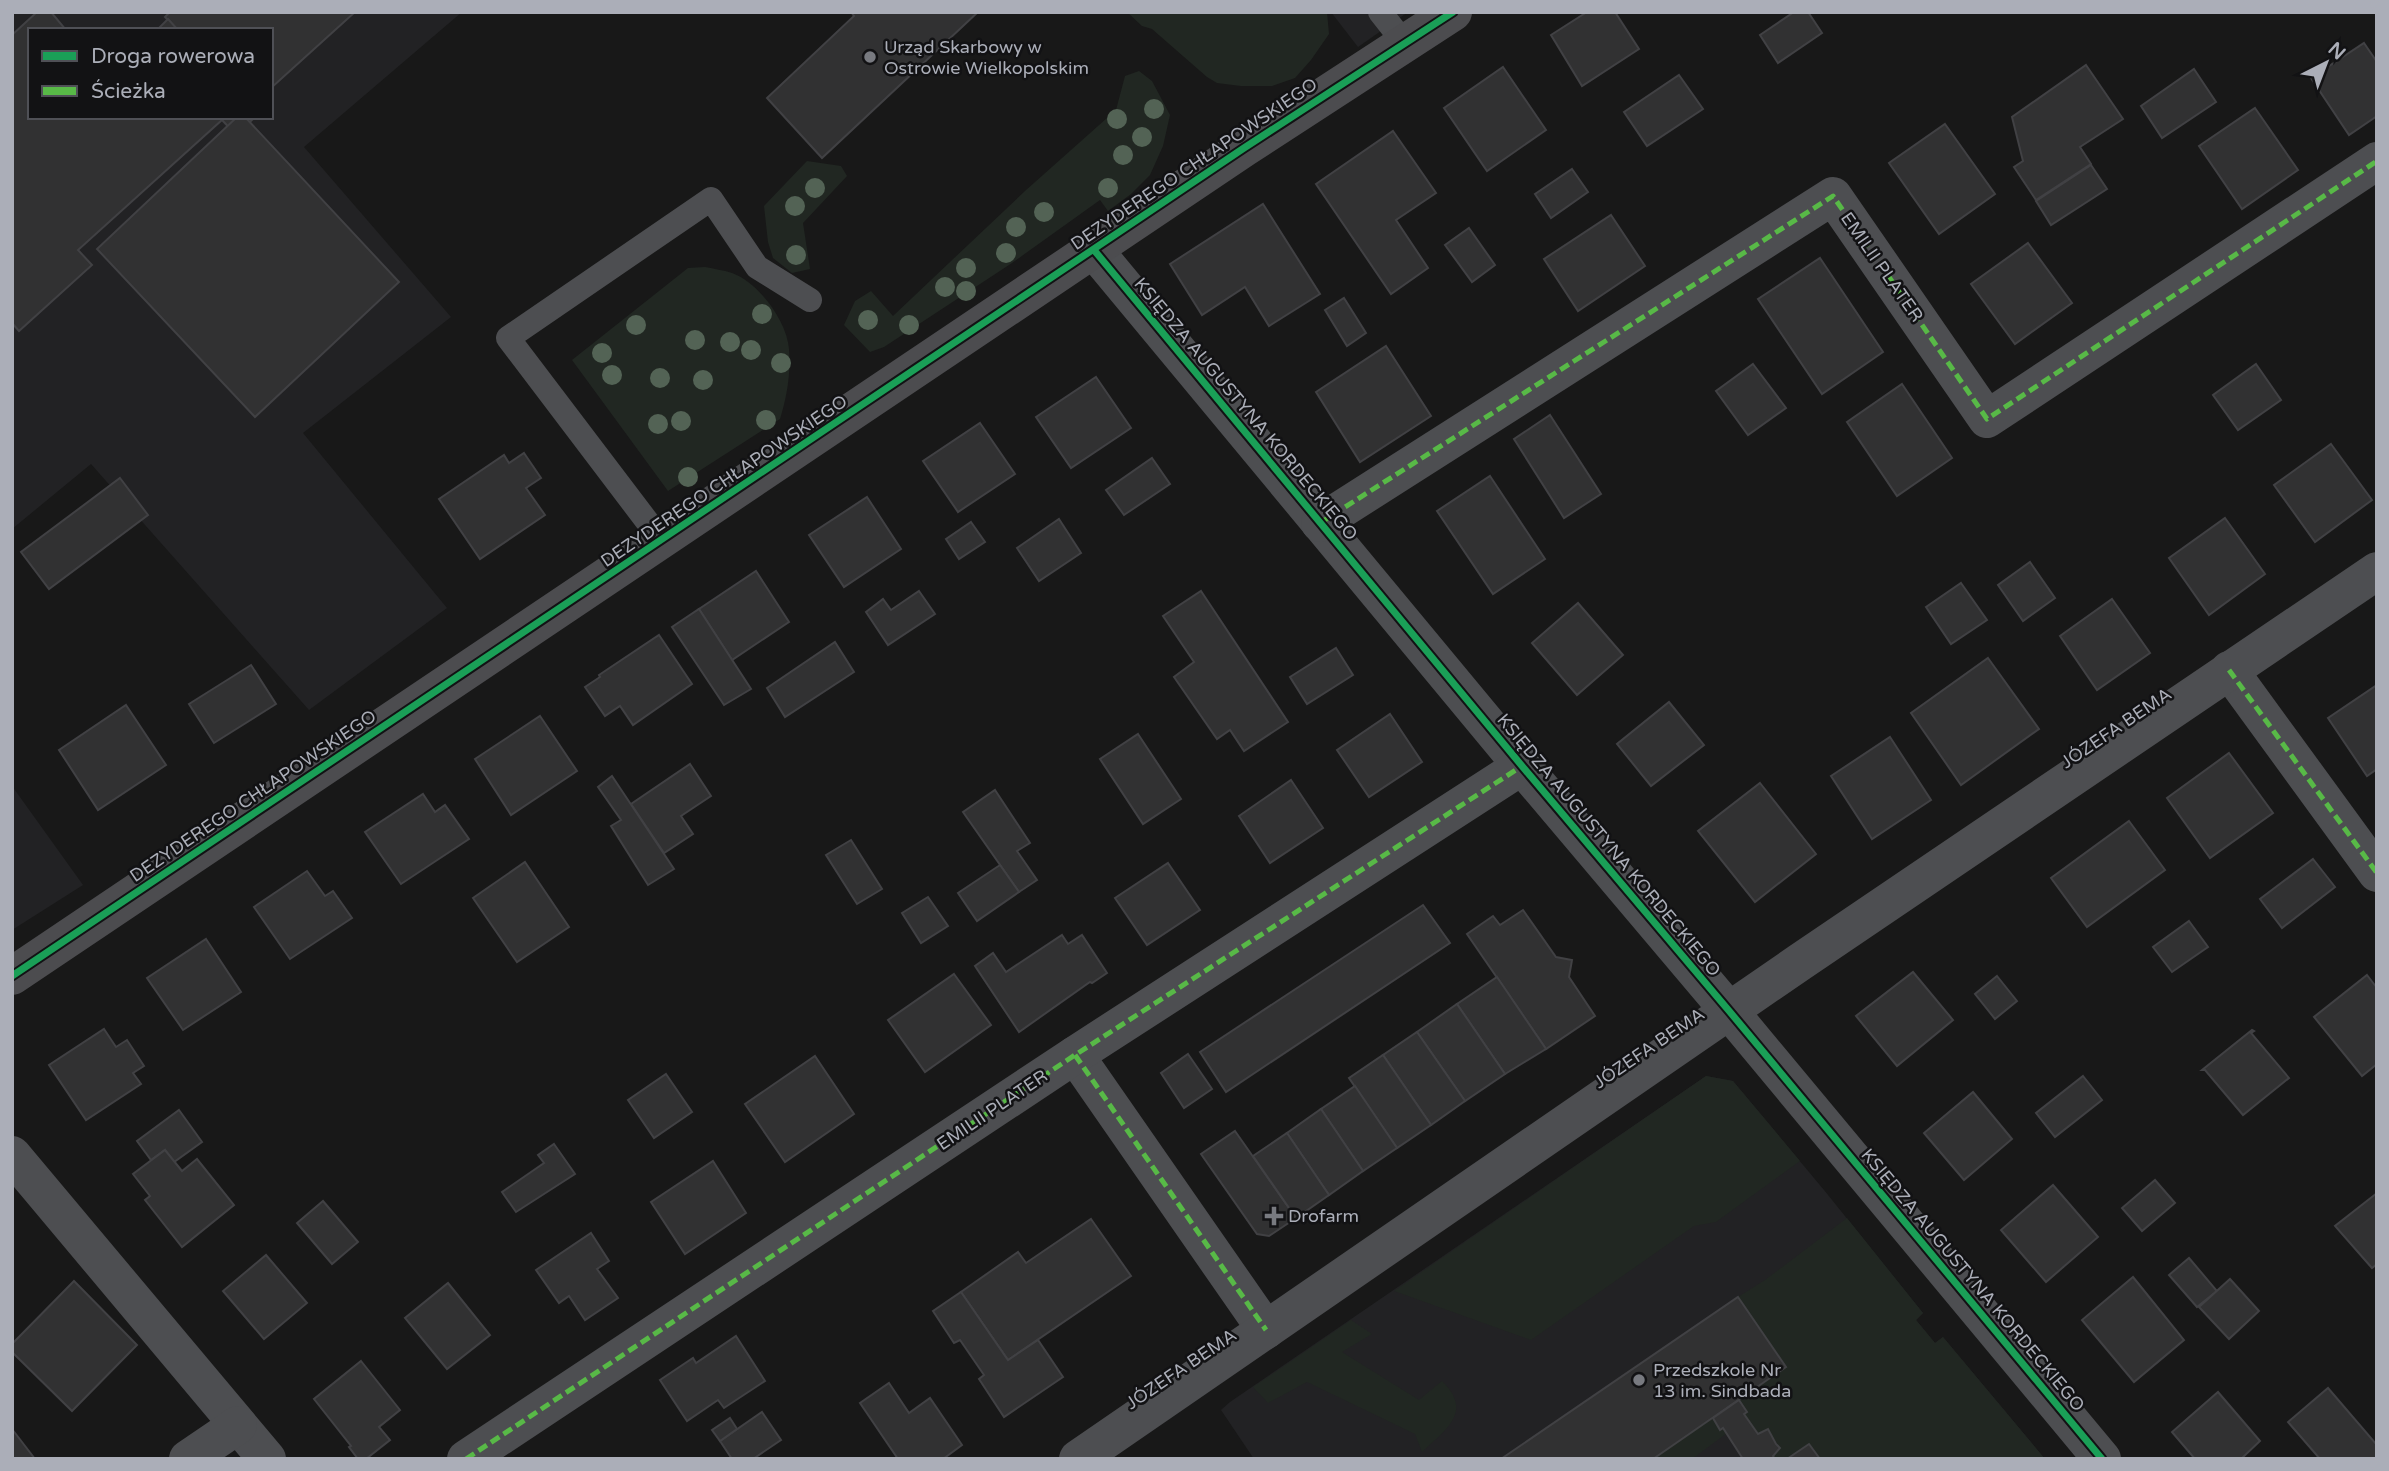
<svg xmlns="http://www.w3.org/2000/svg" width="2389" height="1471" font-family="'Varela Round',sans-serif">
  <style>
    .built { fill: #222224; fill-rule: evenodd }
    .green { fill: #212722 }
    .building { fill: #313132; stroke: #414144; stroke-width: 2 }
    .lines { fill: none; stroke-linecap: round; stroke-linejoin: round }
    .lane { stroke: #4d4e51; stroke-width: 24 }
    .street { stroke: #4d4e51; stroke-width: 38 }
    .secondary { stroke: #4c4c4f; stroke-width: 38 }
    .quiet { stroke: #58b947; stroke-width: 5; stroke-dasharray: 10 5; stroke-linecap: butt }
    .cycleway-casing { stroke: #121214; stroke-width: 11 }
    .cycleway { stroke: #1a9f57; stroke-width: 7 }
    .tree { fill: #536355 }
    .poi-dot { fill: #787a80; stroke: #121214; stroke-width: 2.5 }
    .labels { text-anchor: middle; stroke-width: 5; stroke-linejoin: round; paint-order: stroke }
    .poi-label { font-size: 18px; fill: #abaeb8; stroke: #121214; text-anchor: start }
    .street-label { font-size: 18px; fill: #abaeb8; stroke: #121214 }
  </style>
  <rect width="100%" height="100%" fill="#181818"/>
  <g class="built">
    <path d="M12 12H462L304 147 451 317 303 433 447 608 309 710 91 464 12 529ZM30 30H271V117H30Z"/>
    <path d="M1331 12H1408L1358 47Z"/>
    <path d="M12 786 83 885 12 930Z"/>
    <path d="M1706 1076 1733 1081 1824 1190 1923 1313 1916 1320 1935 1343 1943 1337 2045 1459H1254L1221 1410 1230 1402Z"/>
  </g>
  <g class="green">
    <path d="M1127 12H1327L1329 34 1311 60 1295 78 1272 86H1241L1217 83 1207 77 1152 29 1142 26Z"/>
    <path d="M1139 71 1152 81 1170 115 1163 146 1150 175 1131 194 1108 211 1100 200 1012 263 884 347 870 352 844 325 855 301 871 291 893 316 1025 191 1116 110 1125 76Z"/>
    <path d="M807 161 841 166 847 176 803 223 810 269 792 273 773 258 768 242 764 206Z"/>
    <path d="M705 267C714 269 723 270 732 273 758 282 787 321 789 349 791 373 787 396 780 419L668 491 572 360 688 268Z"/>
    <path d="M1706 1076 1733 1081 1800 1161 1716 1222 1694 1226 1531 1340 1394 1291Z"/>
    <path d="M1847 1218 1923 1313 1916 1320 1935 1343 1943 1337 2045 1459H1820L1809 1444 1787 1459H1775L1773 1456 1780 1448 1768 1430 1758 1434 1744 1414 1747 1411 1739 1400 1786 1366 1738 1297 1765 1280Z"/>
    <path d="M1351 1320 1372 1334 1342 1352 1419 1400 1442 1381C1474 1412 1445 1430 1422 1452L1415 1434 1307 1382 1268 1403 1253 1387Z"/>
    <path d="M1713 1418 1720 1429 1723 1428 1727 1433 1692 1459H1653Z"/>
  </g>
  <g class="building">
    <path d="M37 12H51L66 30H30V117H255L236 135 222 120 78 250 92 265 19 331 12 323V35Z"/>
    <path d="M170 12H355L271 88V30H178L165 17Z"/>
    <path d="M851 12H978L822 158 767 98 854 16Z"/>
    <path d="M1587 12H1615L1639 49 1582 86 1551 35Z"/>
    <path d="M1794 12H1808L1822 33 1778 63 1760 35Z"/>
    <path d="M168 19 178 30H157Z"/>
    <path d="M2364 43 2377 62V116L2349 135 2311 78Z"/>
    <path d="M2086 65 2123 119 2080 147 2091 164 2036 200 2014 167 2023 161 2012 117Z"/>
    <path d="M1503 67 1546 130 1487 171 1444 108Z"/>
    <path d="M2194 69 2216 102 2162 138 2141 106Z"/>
    <path d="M1679 75 1703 109 1647 146 1624 112Z"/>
    <path d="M2255 108 2298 170 2242 209 2199 146Z"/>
    <path d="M237 117H245L399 282 255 417 97 249Z"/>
    <path d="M1945 124 1995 194 1939 234 1889 163Z"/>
    <path d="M1393 131 1436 193 1396 220 1428 268 1391 294 1316 184Z"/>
    <path d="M2091 165 2107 189 2051 225 2036 201Z"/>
    <path d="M1572 169 1588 192 1551 218 1535 194Z"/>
    <path d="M1263 204 1320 294 1269 326 1245 287 1202 315 1170 264Z"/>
    <path d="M1611 215 1645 266 1578 311 1544 259Z"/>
    <path d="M1469 228 1495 265 1472 282 1445 245Z"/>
    <path d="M2028 243 2072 303 2015 344 1971 284Z"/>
    <path d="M1820 258 1883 352 1822 394 1758 299Z"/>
    <path d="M1344 298 1366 333 1347 346 1325 310Z"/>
    <path d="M1386 346 1431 416 1360 462 1316 392Z"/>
    <path d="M1753 364 1786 408 1748 435 1716 391Z"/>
    <path d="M2256 364 2281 400 2238 430 2213 395Z"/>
    <path d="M1096 377 1131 428 1071 468 1036 417Z"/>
    <path d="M1902 384 1952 458 1897 496 1847 422Z"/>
    <path d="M1550 415 1601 494 1564 518 1514 439Z"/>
    <path d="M980 423 1015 474 958 512 923 461Z"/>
    <path d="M2331 444 2372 500 2315 542 2274 485Z"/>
    <path d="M524 453 541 478 526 488 545 515 480 559 439 499 504 455 509 463Z"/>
    <path d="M1152 458 1170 484 1124 515 1106 490Z"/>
    <path d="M1490 476 1545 559 1493 594 1437 511Z"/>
    <path d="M120 478 148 515 49 589 21 552Z"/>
    <path d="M867 497 901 549 844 587 809 535Z"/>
    <path d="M2225 518 2265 574 2209 615 2169 558Z"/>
    <path d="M1059 519 1081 553 1039 581 1017 548Z"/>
    <path d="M971 522 985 542 959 559 946 539Z"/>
    <path d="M2030 562 2055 598 2023 621 1998 585Z"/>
    <path d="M756 571 789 622 732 660 699 609Z"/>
    <path d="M1961 583 1987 620 1951 644 1926 607Z"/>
    <path d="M919 591 935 614 888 645 866 612 883 599 891 610Z"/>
    <path d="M1201 591 1288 722 1244 751 1230 730 1217 739 1174 677 1194 662 1163 616Z"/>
    <path d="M2112 599 2150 653 2097 690 2060 636Z"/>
    <path d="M1578 603 1623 655 1577 695 1532 643Z"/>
    <path d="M699 609 751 689 724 705 672 627Z"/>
    <path d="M659 635 692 684 633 725 620 706 605 716 585 687 600 677 599 675Z"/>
    <path d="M835 642 854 672 785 717 767 688Z"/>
    <path d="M1336 648 1353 675 1307 704 1290 677Z"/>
    <path d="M1988 658 2039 729 1961 785 1911 713Z"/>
    <path d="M251 665 276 704 214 743 189 704Z"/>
    <path d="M2377 685V769L2367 776 2328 718Z"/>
    <path d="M1669 702 1704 745 1651 786 1617 744Z"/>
    <path d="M126 705 166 765 98 810 59 750Z"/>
    <path d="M1390 714 1422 762 1369 797 1337 750Z"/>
    <path d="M540 716 577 771 511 815 475 759Z"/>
    <path d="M1138 734 1181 799 1143 824 1100 759Z"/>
    <path d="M1890 737 1931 800 1872 839 1831 776Z"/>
    <path d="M2229 753 2273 813 2210 858 2167 798Z"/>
    <path d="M690 764 711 796 681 816 693 834 664 853 631 804Z"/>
    <path d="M612 776 674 869 648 885 611 826 621 820 598 787Z"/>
    <path d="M1291 780 1323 828 1270 863 1239 816Z"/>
    <path d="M1760 783 1816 854 1755 902 1698 831Z"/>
    <path d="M995 790 1030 843 1017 851 1037 880 1019 892 963 812Z"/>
    <path d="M423 794 435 812 445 805 469 839 401 884 365 832Z"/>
    <path d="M2129 821 2165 870 2087 927 2051 878Z"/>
    <path d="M851 840 882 889 857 904 826 855Z"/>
    <path d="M2313 859 2335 887 2282 928 2260 899Z"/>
    <path d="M525 862 569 927 517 962 473 898Z"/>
    <path d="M1168 863 1200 910 1147 945 1115 898Z"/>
    <path d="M1000 865 1019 892 977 921 958 893Z"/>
    <path d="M307 871 325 896 333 891 352 918 290 959 254 907Z"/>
    <path d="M928 897 948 926 921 943 902 913Z"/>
    <path d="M1423 905 1450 943 1226 1092 1200 1052Z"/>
    <path d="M1523 910 1556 957 1572 960 1569 977 1595 1016 1546 1049 1467 934 1493 916 1500 925Z"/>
    <path d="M2189 921 2208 947 2172 972 2153 947Z"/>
    <path d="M1062 935 1068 944 1082 935 1107 973 1092 983 1090 982 1019 1032 975 966 993 953 1006 972Z"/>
    <path d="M206 939 241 992 183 1030 147 978Z"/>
    <path d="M1913 972 1953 1020 1897 1066 1856 1016Z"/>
    <path d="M954 974 991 1025 925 1072 888 1020Z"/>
    <path d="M2367 975 2377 988V1064L2362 1076 2314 1017Z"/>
    <path d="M1997 976 2017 1001 1995 1019 1975 994Z"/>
    <path d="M1497 977 1546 1049 1505 1074 1457 1004Z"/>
    <path d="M1457 1004 1505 1074 1465 1101 1417 1032Z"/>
    <path d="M104 1029 116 1047 127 1040 144 1066 133 1073 141 1084 86 1120 49 1065Z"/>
    <path d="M2252 1030 2254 1031 2251 1033 2289 1078 2243 1115 2205 1070H2202Z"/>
    <path d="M1417 1032 1465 1101 1431 1125 1383 1055Z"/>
    <path d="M1188 1054 1212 1089 1184 1108 1161 1073Z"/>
    <path d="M1383 1055 1431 1125 1397 1148 1349 1078Z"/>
    <path d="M815 1056 854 1114 785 1162 745 1104Z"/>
    <path d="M666 1074 692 1112 654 1138 628 1100Z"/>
    <path d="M2083 1076 2102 1100 2055 1137 2036 1113Z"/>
    <path d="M1355 1086 1397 1148 1363 1171 1321 1109Z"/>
    <path d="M1973 1092 2012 1139 1964 1180 1924 1133Z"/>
    <path d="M1321 1109 1363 1171 1329 1195 1287 1133Z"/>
    <path d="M179 1110 202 1142 174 1162 165 1150 151 1160 137 1141Z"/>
    <path d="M1235 1131 1296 1218 1269 1236 1257 1234 1201 1154Z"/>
    <path d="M1287 1133 1329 1195 1296 1218 1253 1156Z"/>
    <path d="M554 1144 575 1174 516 1212 502 1192 544 1163 538 1155Z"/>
    <path d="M165 1150 182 1171 197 1159 234 1205 182 1247 145 1200 150 1196 133 1174Z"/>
    <path d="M713 1161 746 1213 685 1254 651 1202Z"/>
    <path d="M2155 1180 2175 1203 2142 1231 2122 1208Z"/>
    <path d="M2053 1185 2098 1237 2046 1282 2001 1230Z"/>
    <path d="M2377 1193V1264L2372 1268 2335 1226Z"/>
    <path d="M323 1201 358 1242 332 1264 297 1223Z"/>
    <path d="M1091 1219 1131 1276 1008 1360 961 1292 1018 1252 1026 1263Z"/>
    <path d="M591 1233 609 1261 597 1269 618 1298 585 1320 569 1296 559 1303 536 1270Z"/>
    <path d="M266 1255 307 1303 264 1339 223 1291Z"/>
    <path d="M2189 1258 2217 1291 2197 1307 2169 1275Z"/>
    <path d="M2133 1277 2184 1340 2134 1382 2082 1320Z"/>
    <path d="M2230 1279 2259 1311 2229 1339 2199 1307Z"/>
    <path d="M74 1281 137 1345 72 1411 12 1352V1344Z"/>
    <path d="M448 1283 490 1335 447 1369 405 1318Z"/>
    <path d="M961 1292 1008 1360 1038 1340 1063 1377 1004 1417 979 1379 984 1375 960 1340 954 1343 933 1311Z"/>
    <path d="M1738 1297 1786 1367 1653 1459H1501Z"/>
    <path d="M736 1336 765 1381 724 1408 718 1400 687 1421 660 1380 693 1358 696 1363Z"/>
    <path d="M361 1361 400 1410 379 1427 390 1440 366 1459H358L349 1447 351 1446 314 1399Z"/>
    <path d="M889 1383 909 1413 930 1398 962 1445 943 1459H898L860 1403Z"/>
    <path d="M2328 1388 2377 1445V1459H2320L2288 1422Z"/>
    <path d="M2218 1392 2260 1441 2241 1459H2195L2172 1432Z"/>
    <path d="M1739 1400 1747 1412 1744 1414 1758 1434 1768 1429 1776 1444 1780 1448 1773 1456 1775 1459H1743L1723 1428 1720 1430 1713 1418Z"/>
    <path d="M762 1412 781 1440 753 1459H732L720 1441Z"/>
    <path d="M730 1418 737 1429 720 1441 712 1430Z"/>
    <path d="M12 1429 35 1459H12Z"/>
    <path d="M1809 1444 1820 1459H1787Z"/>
  </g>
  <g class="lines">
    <g class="lane">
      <path d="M1380 12 1406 45"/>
      <path d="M662 541 508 338 711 199 757 267 810 300"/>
    </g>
    <g class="street">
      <path d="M1094 250 1522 766 1730 1012 2102 1459"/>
      <path d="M1320 523 1833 196 1987 419 2377 161"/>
      <path d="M2229 670 2377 873"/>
      <path d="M1075 1055 1266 1330"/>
      <path d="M12 1155 267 1459"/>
      <path d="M188 1459 238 1425"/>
      <path d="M466 1459 1075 1055 1522 766"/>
      <path d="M1078 1459 1800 962 2377 571"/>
    </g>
    <path class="secondary" d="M12 976 1244 148 1453 12"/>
    <g class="quiet">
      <path d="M1320 523 1833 196 1987 419 2377 161"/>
      <path d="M2229 670 2377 873"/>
      <path d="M1075 1055 1266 1330"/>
      <path d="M466 1459 1075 1055 1522 766"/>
    </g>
    <defs>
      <g id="cycleway">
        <path d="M1094 250 1522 766 1730 1012 2102 1459"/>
        <path d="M12 976 1244 148 1453 12"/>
      </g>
    </defs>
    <use href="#cycleway" class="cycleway-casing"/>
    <use href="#cycleway" class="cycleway"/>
  </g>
  <g class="tree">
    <circle cx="1154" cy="109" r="10"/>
    <circle cx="1117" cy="119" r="10"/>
    <circle cx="1142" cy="137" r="10"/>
    <circle cx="1123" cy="155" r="10"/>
    <circle cx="815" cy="188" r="10"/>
    <circle cx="1108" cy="188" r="10"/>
    <circle cx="795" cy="206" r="10"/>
    <circle cx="1044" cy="212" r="10"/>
    <circle cx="1016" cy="227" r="10"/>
    <circle cx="1006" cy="253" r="10"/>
    <circle cx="796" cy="255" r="10"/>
    <circle cx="966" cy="268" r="10"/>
    <circle cx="945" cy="287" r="10"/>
    <circle cx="966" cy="291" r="10"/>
    <circle cx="762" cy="314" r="10"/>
    <circle cx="868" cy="320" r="10"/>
    <circle cx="636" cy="325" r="10"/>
    <circle cx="909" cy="325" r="10"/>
    <circle cx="695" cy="340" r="10"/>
    <circle cx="730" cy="342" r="10"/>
    <circle cx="751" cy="350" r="10"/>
    <circle cx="602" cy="353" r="10"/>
    <circle cx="781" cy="363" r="10"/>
    <circle cx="612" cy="375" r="10"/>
    <circle cx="660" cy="378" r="10"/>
    <circle cx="703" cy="380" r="10"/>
    <circle cx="766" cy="420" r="10"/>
    <circle cx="681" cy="421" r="10"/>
    <circle cx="658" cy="424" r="10"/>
    <circle cx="688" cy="477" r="10"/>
  </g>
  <g class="poi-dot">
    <circle cx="870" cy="57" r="7"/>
    <path d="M1270.5 1205.5h7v7h7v7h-7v7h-7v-7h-7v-7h7z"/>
    <circle cx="1639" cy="1380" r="7"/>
  </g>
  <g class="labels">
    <g class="poi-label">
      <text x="884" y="53">Urząd Skarbowy w<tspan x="884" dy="21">Ostrowie Wielkopolskim</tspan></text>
      <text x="1288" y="1222">Drofarm</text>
      <text x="1653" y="1376">Przedszkole Nr<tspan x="1653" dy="21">13 im. Sindbada</tspan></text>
    </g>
    <g class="street-label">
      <text transform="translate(1194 164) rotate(-34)" y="6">DEZYDEREGO CHŁAPOWSKIEGO</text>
      <text transform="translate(1882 267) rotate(55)" y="6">EMILII PLATER</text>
      <text transform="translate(1246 409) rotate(50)" y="6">KSIĘDZA AUGUSTYNA KORDECKIEGO</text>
      <text transform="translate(724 481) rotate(-34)" y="6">DEZYDEREGO CHŁAPOWSKIEGO</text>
      <text transform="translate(2116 728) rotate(-34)" y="6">JÓZEFA BEMA</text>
      <text transform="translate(253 796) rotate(-34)" y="6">DEZYDEREGO CHŁAPOWSKIEGO</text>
      <text transform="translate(1609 845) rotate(50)" y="6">KSIĘDZA AUGUSTYNA KORDECKIEGO</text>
      <text transform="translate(1649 1048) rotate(-34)" y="6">JÓZEFA BEMA</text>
      <text transform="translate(992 1110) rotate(-34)" y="6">EMILII PLATER</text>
      <text transform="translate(1973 1280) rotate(50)" y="6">KSIĘDZA AUGUSTYNA KORDECKIEGO</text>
      <text transform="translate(1181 1369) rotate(-34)" y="6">JÓZEFA BEMA</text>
    </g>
  </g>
  <rect width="2389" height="1471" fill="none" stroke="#abaeb8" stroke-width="28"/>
  <rect x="28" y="28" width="245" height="91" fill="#121214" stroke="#4f5056" stroke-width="2"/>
  <rect x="42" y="51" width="35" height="10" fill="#1a9f57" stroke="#4f5056" stroke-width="2"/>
  <text x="91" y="63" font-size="21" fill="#abaeb8">Droga rowerowa</text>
  <rect x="42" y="86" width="35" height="10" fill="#58b947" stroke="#4f5056" stroke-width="2"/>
  <text x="91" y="98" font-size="21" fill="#abaeb8">Ścieżka</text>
  <g transform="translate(2326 63) rotate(42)" stroke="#121214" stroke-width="5" paint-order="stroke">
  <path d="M0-5L12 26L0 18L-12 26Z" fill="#abaeb8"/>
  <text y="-10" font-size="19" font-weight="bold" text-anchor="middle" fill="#abaeb8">N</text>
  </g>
</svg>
